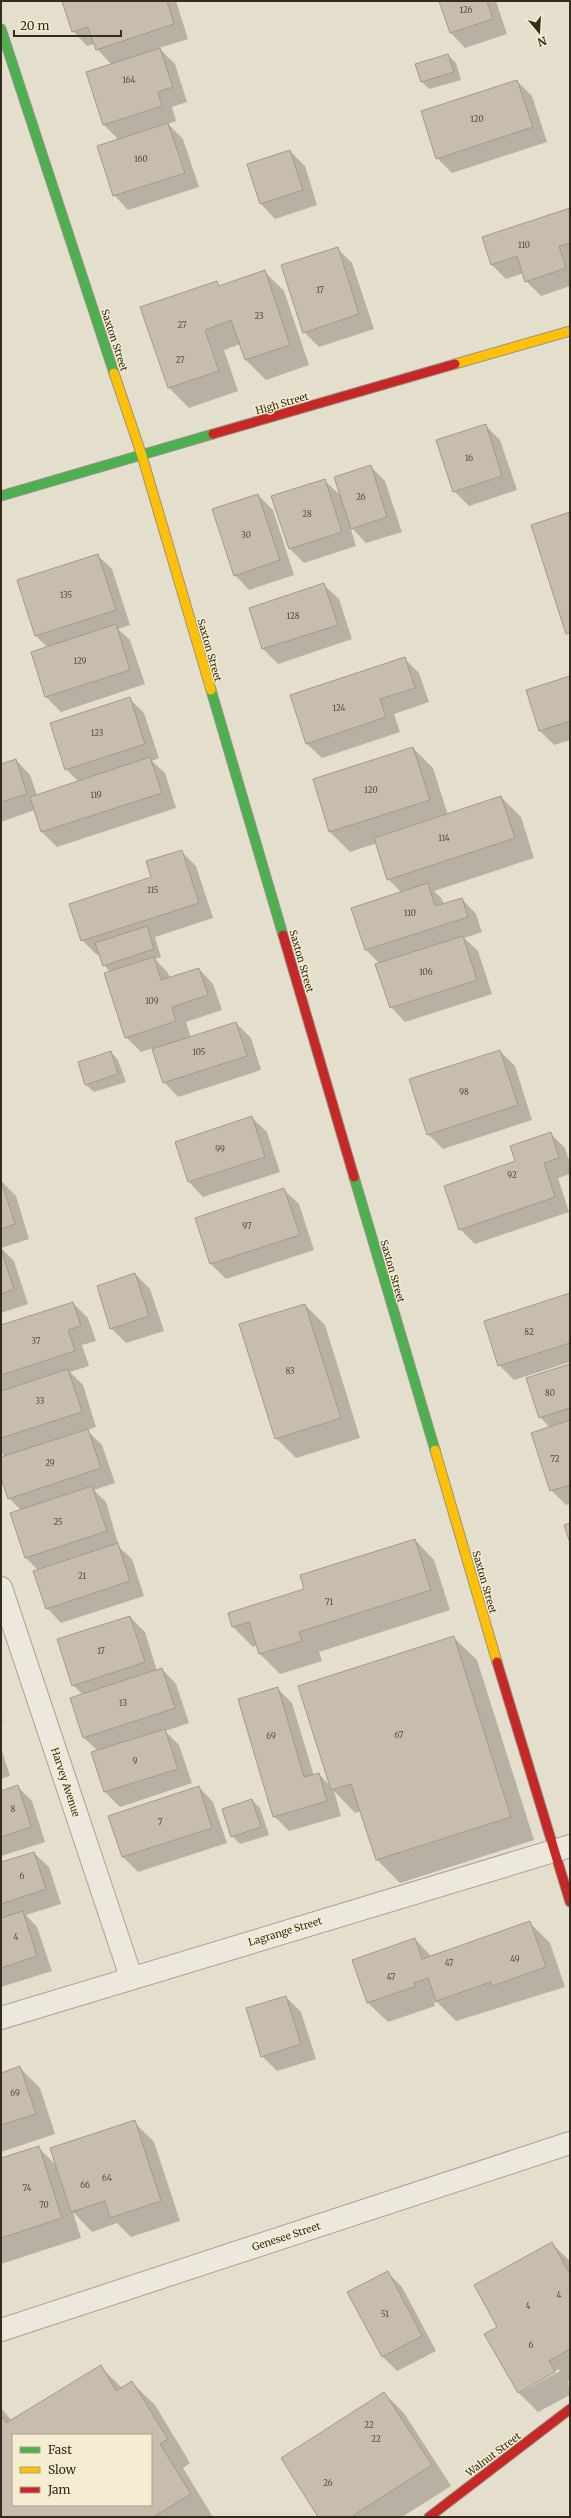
<svg xmlns="http://www.w3.org/2000/svg" width="571" height="2518" font-family="Merriweather,serif">
  <style>
    .shadow { fill: #0003; fill-rule: evenodd }
    .building { fill: #c7bcad; stroke: #a49a8b; fill-rule: evenodd }
    .lines { fill: none; stroke-linecap: round; stroke-linejoin: round }
    .street-casing { stroke: #a9a295; stroke-width: 24 }
    .fast-casing { stroke: #989285; stroke-width: 11 }
    .slow-casing { stroke: #989285; stroke-width: 11 }
    .jam-casing { stroke: #989285; stroke-width: 11 }
    .street { stroke: #ece8dd; stroke-width: 22 }
    .fast { stroke: #4caf50; stroke-width: 9 }
    .slow { stroke: #ffc107; stroke-width: 9 }
    .jam { stroke: #c62828; stroke-width: 9 }
    .labels { text-anchor: middle; stroke-width: 3; stroke-linejoin: round; paint-order: stroke }
    .number-label { font-size: 8px; fill: #5b4f41 }
    .street-label { font-size: 10px; fill: #372b1d; stroke: #f5edd1 }
  </style>
  <rect width="100%" height="100%" fill="#e4decc"/>
  <g class="shadow">
    <path d="M63 1H176L188 39 159 48 175 64 187 102 172 107 176 121 168 124 183 139 199 187 128 210 114 195 119 140 104 125 87 73 112 65 97 49 95 44 87 46 73 31Z"/>
    <path d="M440 1H496L507 34 465 48 451 33Z"/>
    <path d="M448 55 456 63 461 80 429 89 422 82Z"/>
    <path d="M517 81 532 96 547 142 452 173 437 158Z"/>
    <path d="M290 151 305 166 317 205 275 219 261 204Z"/>
    <path d="M570 210V286L541 296 526 281 524 273 506 279 491 264Z"/>
    <path d="M337 248 352 263 374 329 319 347 304 332Z"/>
    <path d="M264 271 284 291 309 365 266 380 246 360 240 344 224 350 238 391 189 408 169 388 142 307 216 283 220 286Z"/>
    <path d="M485 425 500 440 517 490 469 506 454 491Z"/>
    <path d="M370 466 385 481 402 532 366 543 350 526 356 546 304 563 289 548 324 480 341 496Z"/>
    <path d="M258 495 273 510 294 575 249 590 235 575Z"/>
    <path d="M97 555 112 569 130 625 118 629 130 640 145 684 61 712 46 697 32 653 48 648 36 636 18 580Z"/>
    <path d="M324 585 339 599 352 639 278 664 263 649 250 609Z"/>
    <path d="M404 658 419 673 429 702 394 714 400 732 322 758 307 744 291 696Z"/>
    <path d="M570 677V740L554 745 540 731Z"/>
    <path d="M129 698 144 713 159 758 152 761 165 773 176 808 57 847 42 832 35 810 1 822V765L16 760 30 775 37 795 79 782 66 769Z"/>
    <path d="M413 748 433 768 448 815 501 797 521 817 534 858 434 891 442 899 444 905 462 899 476 914 482 932 464 938 478 951 492 994 405 1022 391 1007 380 964 366 950 353 909 402 893 388 879 377 843 350 852 330 832 314 780Z"/>
    <path d="M181 851 196 866 213 918 155 937 161 957 155 959 168 973 170 978 199 969 213 984 222 1010 186 1022 191 1038 236 1023 251 1038 261 1070 178 1097 164 1082 153 1048 141 1052 126 1037 110 972 104 965 100 954 97 955 82 940Z"/>
    <path d="M500 1051 515 1066 532 1120 443 1149 428 1134Z"/>
    <path d="M111 1052 118 1060 126 1082 94 1092 86 1085Z"/>
    <path d="M252 1118 267 1132 280 1172 203 1197 189 1182Z"/>
    <path d="M551 1134 565 1148 570 1163V1174L558 1178 569 1212 475 1244 460 1229 516 1162Z"/>
    <path d="M1 1181 16 1196 29 1239 1 1248 14 1261 28 1304 1 1313Z"/>
    <path d="M284 1190 299 1204 314 1250 226 1279 211 1264 196 1218Z"/>
    <path d="M135 1274 150 1289 164 1331 126 1343 111 1328Z"/>
    <path d="M570 1294V1362L514 1380 499 1365Z"/>
    <path d="M73 1303 88 1318 96 1341 82 1345 89 1366 70 1372 83 1385 96 1427 87 1430 102 1445 115 1483 94 1490 106 1502 119 1547 132 1559 144 1596 61 1623 47 1608 38 1570 26 1558 21 1510 9 1498 1 1475V1458L5 1457 1 1452V1326Z"/>
    <path d="M305 1305 325 1325 360 1438 296 1458 276 1438Z"/>
    <path d="M570 1365V1504L566 1505 551 1490 550 1428 540 1417Z"/>
    <path d="M415 1540 434 1560 450 1610 319 1652 322 1661 280 1674 260 1654 257 1645 253 1647 233 1627 229 1614 306 1590Z"/>
    <path d="M130 1617 145 1632 157 1671 162 1669 176 1684 189 1723 165 1731 179 1745 192 1783 120 1807 105 1792 93 1753 98 1751 84 1738 71 1699 83 1695 73 1685Z"/>
    <path d="M453 1637 477 1660 534 1840 400 1883 377 1860 361 1811 355 1813 334 1791 341 1816 289 1831 274 1816 278 1689 292 1703 314 1776 319 1774 331 1787Z"/>
    <path d="M1 1714 3 1721 1 1722Z"/>
    <path d="M1 1748 10 1776 1 1779Z"/>
    <path d="M17 1786 32 1801 45 1842 1 1856V1792Z"/>
    <path d="M199 1787 213 1802 227 1843 138 1872 123 1857 110 1816Z"/>
    <path d="M252 1800 260 1808 269 1835 240 1844 232 1836Z"/>
    <path d="M34 1853 49 1867 61 1904 26 1915 37 1927 52 1971 1 1987V1863Z"/>
    <path d="M530 1923 550 1943 565 1987 456 2021 437 2002 434 2003 435 2006 388 2022 368 2003 415 1939 432 1957Z"/>
    <path d="M286 1997 301 2012 316 2059 277 2071 262 2056Z"/>
    <path d="M20 2068 40 2088 55 2134 1 2152V2074Z"/>
    <path d="M134 2122 154 2142 180 2221 131 2237 117 2223 92 2232 73 2212 81 2238 1 2264V2160L39 2148 57 2166Z"/>
    <path d="M551 2243 570 2261V2380L568 2381 570 2395 538 2412 518 2392 499 2327ZM559 2369 560 2371 523 2391V2389Z"/>
    <path d="M387 2272 402 2287 436 2351 397 2371 383 2357Z"/>
    <path d="M101 2367 122 2388 131 2382 155 2405 190 2463 183 2468 213 2517H1V2408L12 2421ZM13 2435H151V2505H13Z"/>
    <path d="M384 2393 404 2413 451 2486 402 2517H319Z"/>
  </g>
  <g class="building">
    <path d="M62 1H167L174 24 96 50 88 27 72 32Z"/>
    <path d="M439 1H487L493 19 450 33Z"/>
    <path d="M160 48 173 87 158 92 162 106 103 125 86 72Z"/>
    <path d="M448 54 454 72 421 82 415 64Z"/>
    <path d="M517 80 533 127 436 159 421 111Z"/>
    <path d="M168 123 185 173 113 196 97 146Z"/>
    <path d="M290 150 303 190 260 204 247 164Z"/>
    <path d="M570 208V243L559 246 566 268 525 282 517 256 491 265 482 237Z"/>
    <path d="M338 247 359 314 303 333 281 265Z"/>
    <path d="M265 270 290 345 245 360 231 320 205 330 219 371 168 388 140 307 217 281 219 286Z"/>
    <path d="M486 424 502 476 453 492 436 440Z"/>
    <path d="M371 465 387 517 351 529 334 477Z"/>
    <path d="M325 479 342 532 289 549 271 496Z"/>
    <path d="M258 494 280 560 234 576 212 509Z"/>
    <path d="M570 512V633L566 634 531 525Z"/>
    <path d="M98 554 116 610 35 636 17 580Z"/>
    <path d="M324 583 338 625 262 649 249 608Z"/>
    <path d="M116 624 130 670 45 697 31 652Z"/>
    <path d="M405 657 415 688 380 699 386 717 306 744 290 695Z"/>
    <path d="M570 676V721L539 731 526 690Z"/>
    <path d="M130 697 145 744 65 770 50 723Z"/>
    <path d="M413 747 430 800 329 832 313 779Z"/>
    <path d="M150 757 162 793 41 832 30 797Z"/>
    <path d="M16 759 27 794 1 802V764Z"/>
    <path d="M501 796 515 838 387 880 374 838Z"/>
    <path d="M182 850 199 903 81 941 69 904 151 877 146 861Z"/>
    <path d="M428 883 435 906 462 898 468 917 365 950 351 908Z"/>
    <path d="M147 926 154 949 103 966 95 943Z"/>
    <path d="M463 936 477 980 390 1008 375 964Z"/>
    <path d="M154 957 161 980 199 968 208 995 172 1007 176 1021 125 1038 104 973Z"/>
    <path d="M236 1022 247 1056 163 1083 152 1049Z"/>
    <path d="M500 1050 518 1105 427 1135 409 1079Z"/>
    <path d="M111 1051 118 1074 85 1085 78 1062Z"/>
    <path d="M252 1116 265 1157 188 1182 175 1142Z"/>
    <path d="M551 1132 559 1158 544 1163 555 1197 459 1230 444 1186 515 1161 510 1146Z"/>
    <path d="M1 1180 15 1224 1 1229Z"/>
    <path d="M284 1188 300 1235 210 1264 195 1218Z"/>
    <path d="M1 1249 14 1289 1 1294Z"/>
    <path d="M135 1273 149 1316 110 1329 97 1286Z"/>
    <path d="M570 1293V1343L498 1366 484 1321Z"/>
    <path d="M73 1302 81 1326 68 1330 75 1351 1 1375V1325Z"/>
    <path d="M305 1304 341 1418 275 1439 239 1324Z"/>
    <path d="M570 1364V1408L539 1418 526 1378Z"/>
    <path d="M68 1369 82 1412 1 1438V1391Z"/>
    <path d="M570 1420V1485L550 1491 531 1433Z"/>
    <path d="M88 1429 101 1468 8 1499 1 1478V1457Z"/>
    <path d="M92 1486 107 1531 25 1558 10 1513Z"/>
    <path d="M570 1523V1543L564 1525Z"/>
    <path d="M415 1539 431 1590 299 1632 302 1641 259 1654 249 1622 232 1627 228 1613 304 1589 300 1575Z"/>
    <path d="M118 1543 130 1581 46 1609 33 1571Z"/>
    <path d="M130 1616 145 1662 72 1686 57 1639Z"/>
    <path d="M454 1636 511 1817 376 1860 351 1784 331 1790 298 1686Z"/>
    <path d="M162 1668 175 1708 83 1738 70 1698Z"/>
    <path d="M278 1687 304 1777 319 1773 327 1801 273 1817 238 1699Z"/>
    <path d="M165 1729 178 1769 104 1792 91 1752Z"/>
    <path d="M18 1785 31 1827 1 1837V1791Z"/>
    <path d="M199 1786 212 1828 122 1857 108 1816Z"/>
    <path d="M252 1799 261 1827 231 1837 222 1809Z"/>
    <path d="M34 1852 46 1889 1 1904V1862Z"/>
    <path d="M23 1911 37 1956 1 1968V1918Z"/>
    <path d="M530 1921 546 1967 492 1986 491 1982 436 2001 428 1978 414 1983 416 1986 367 2003 352 1960 415 1938 422 1959Z"/>
    <path d="M286 1996 301 2044 261 2057 246 2008Z"/>
    <path d="M20 2066 36 2114 1 2125V2073Z"/>
    <path d="M135 2120 161 2201 110 2218 105 2201 71 2212 50 2148Z"/>
    <path d="M39 2146 62 2218 1 2238V2158Z"/>
    <path d="M552 2242 570 2274V2349L549 2361 555 2372 518 2393 484 2334 497 2327 474 2285Z"/>
    <path d="M388 2271 422 2336 382 2357 347 2292Z"/>
    <path d="M101 2365 116 2391 132 2381 168 2439 160 2444 191 2494 153 2517H1V2415L6 2423ZM13 2435H151V2505H13Z"/>
    <path d="M384 2392 432 2465 351 2517H318L281 2458Z"/>
  </g>
  <g class="lines">
    <defs>
      <g id="street">
        <path d="M1 1588 131 1977"/>
        <path d="M1 2018 570 1846"/>
        <path d="M1 2330 570 2143"/>
      </g>
      <g id="fast">
        <path d="M1 29 114 373"/>
        <path d="M1 496 213 434"/>
        <path d="M211 690 283 935"/>
        <path d="M354 1177 435 1450"/>
      </g>
      <g id="slow">
        <path d="M455 364 570 331"/>
        <path d="M114 373 142 456 211 690"/>
        <path d="M435 1450 497 1662"/>
      </g>
      <g id="jam">
        <path d="M213 434 455 364"/>
        <path d="M283 935 354 1177"/>
        <path d="M497 1662 570 1902"/>
        <path d="M429 2517 570 2409"/>
      </g>
    </defs>
    <use href="#street" class="street-casing"/>
    <use href="#fast" class="fast-casing"/>
    <use href="#slow" class="slow-casing"/>
    <use href="#jam" class="jam-casing"/>
    <use href="#street" class="street"/>
    <use href="#fast" class="fast"/>
    <use href="#slow" class="slow"/>
    <use href="#jam" class="jam"/>
  </g>
  <g class="labels">
    <g class="number-label">
      <text x="466" y="13">126</text>
      <text x="129" y="83">164</text>
      <text x="477" y="122">120</text>
      <text x="141" y="162">160</text>
      <text x="524" y="248">110</text>
      <text x="320" y="293">17</text>
      <text x="259" y="319">23</text>
      <text x="182" y="328">27</text>
      <text x="180" y="363">27</text>
      <text x="469" y="461">16</text>
      <text x="361" y="500">26</text>
      <text x="307" y="517">28</text>
      <text x="246" y="538">30</text>
      <text x="66" y="598">135</text>
      <text x="293" y="619">128</text>
      <text x="80" y="664">129</text>
      <text x="339" y="711">124</text>
      <text x="97" y="736">123</text>
      <text x="371" y="793">120</text>
      <text x="96" y="798">119</text>
      <text x="444" y="841">114</text>
      <text x="153" y="893">115</text>
      <text x="410" y="916">110</text>
      <text x="426" y="975">106</text>
      <text x="152" y="1004">109</text>
      <text x="199" y="1055">105</text>
      <text x="464" y="1095">98</text>
      <text x="220" y="1152">99</text>
      <text x="512" y="1178">92</text>
      <text x="247" y="1229">97</text>
      <text x="529" y="1335">82</text>
      <text x="36" y="1344">37</text>
      <text x="290" y="1374">83</text>
      <text x="550" y="1396">80</text>
      <text x="40" y="1404">33</text>
      <text x="555" y="1462">72</text>
      <text x="50" y="1466">29</text>
      <text x="58" y="1525">25</text>
      <text x="82" y="1579">21</text>
      <text x="329" y="1605">71</text>
      <text x="101" y="1654">17</text>
      <text x="123" y="1706">13</text>
      <text x="399" y="1738">67</text>
      <text x="271" y="1739">69</text>
      <text x="135" y="1764">9</text>
      <text x="13" y="1812">8</text>
      <text x="160" y="1825">7</text>
      <text x="22" y="1879">6</text>
      <text x="16" y="1940">4</text>
      <text x="515" y="1962">49</text>
      <text x="449" y="1966">47</text>
      <text x="391" y="1980">47</text>
      <text x="15" y="2096">69</text>
      <text x="107" y="2181">64</text>
      <text x="85" y="2188">66</text>
      <text x="27" y="2191">74</text>
      <text x="44" y="2208">70</text>
      <text x="559" y="2298">4</text>
      <text x="528" y="2309">4</text>
      <text x="385" y="2317">51</text>
      <text x="531" y="2348">6</text>
      <text x="369" y="2428">22</text>
      <text x="376" y="2442">22</text>
      <text x="328" y="2486">26</text>
    </g>
    <g class="street-label">
      <text transform="translate(115 340) rotate(72)" y="4">Saxton Street</text>
      <text transform="translate(282 403) rotate(-16)" y="4">High Street</text>
      <text transform="translate(210 650) rotate(74)" y="4">Saxton Street</text>
      <text transform="translate(302 961) rotate(74)" y="4">Saxton Street</text>
      <text transform="translate(393 1271) rotate(74)" y="4">Saxton Street</text>
      <text transform="translate(485 1582) rotate(74)" y="4">Saxton Street</text>
      <text transform="translate(66 1782) rotate(72)" y="4">Harvey Avenue</text>
      <text transform="translate(285 1931) rotate(-17)" y="4">Lagrange Street</text>
      <text transform="translate(286 2236) rotate(-18)" y="4">Genesee Street</text>
      <text transform="translate(493 2454) rotate(-37)" y="4">Walnut Street</text>
    </g>
  </g>
  <rect width="571" height="2518" fill="none" stroke="#372b1d" stroke-width="4"/>
  <rect x="12" y="2434" width="140" height="72" fill="#f5edd1" stroke="#a99f89"/>
  <rect x="20" y="2447" width="20" height="6" fill="#4caf50" stroke="#a99f89"/>
  <text x="48" y="2454" font-size="12" fill="#372b1d">Fast</text>
  <rect x="20" y="2467" width="20" height="6" fill="#ffc107" stroke="#a99f89"/>
  <text x="48" y="2474" font-size="12" fill="#372b1d">Slow</text>
  <rect x="20" y="2487" width="20" height="6" fill="#c62828" stroke="#a99f89"/>
  <text x="48" y="2494" font-size="12" fill="#372b1d">Jam</text>
  <g transform="translate(539 32) rotate(162)" stroke="#f5edd1" stroke-width="3" paint-order="stroke">
  <path d="M0-3L7 15L0 10L-7 15Z" fill="#372b1d"/>
  <text y="-6" font-size="11" font-weight="bold" text-anchor="middle" fill="#372b1d">N</text>
  </g>
  <path d="M14 30v6h107v-6" fill="none" stroke="#372b1d" stroke-width="2"/>
  <text x="20" y="30" font-size="12" fill="#372b1d" stroke="#f5edd1" stroke-width="3" paint-order="stroke">20 m</text>
</svg>
